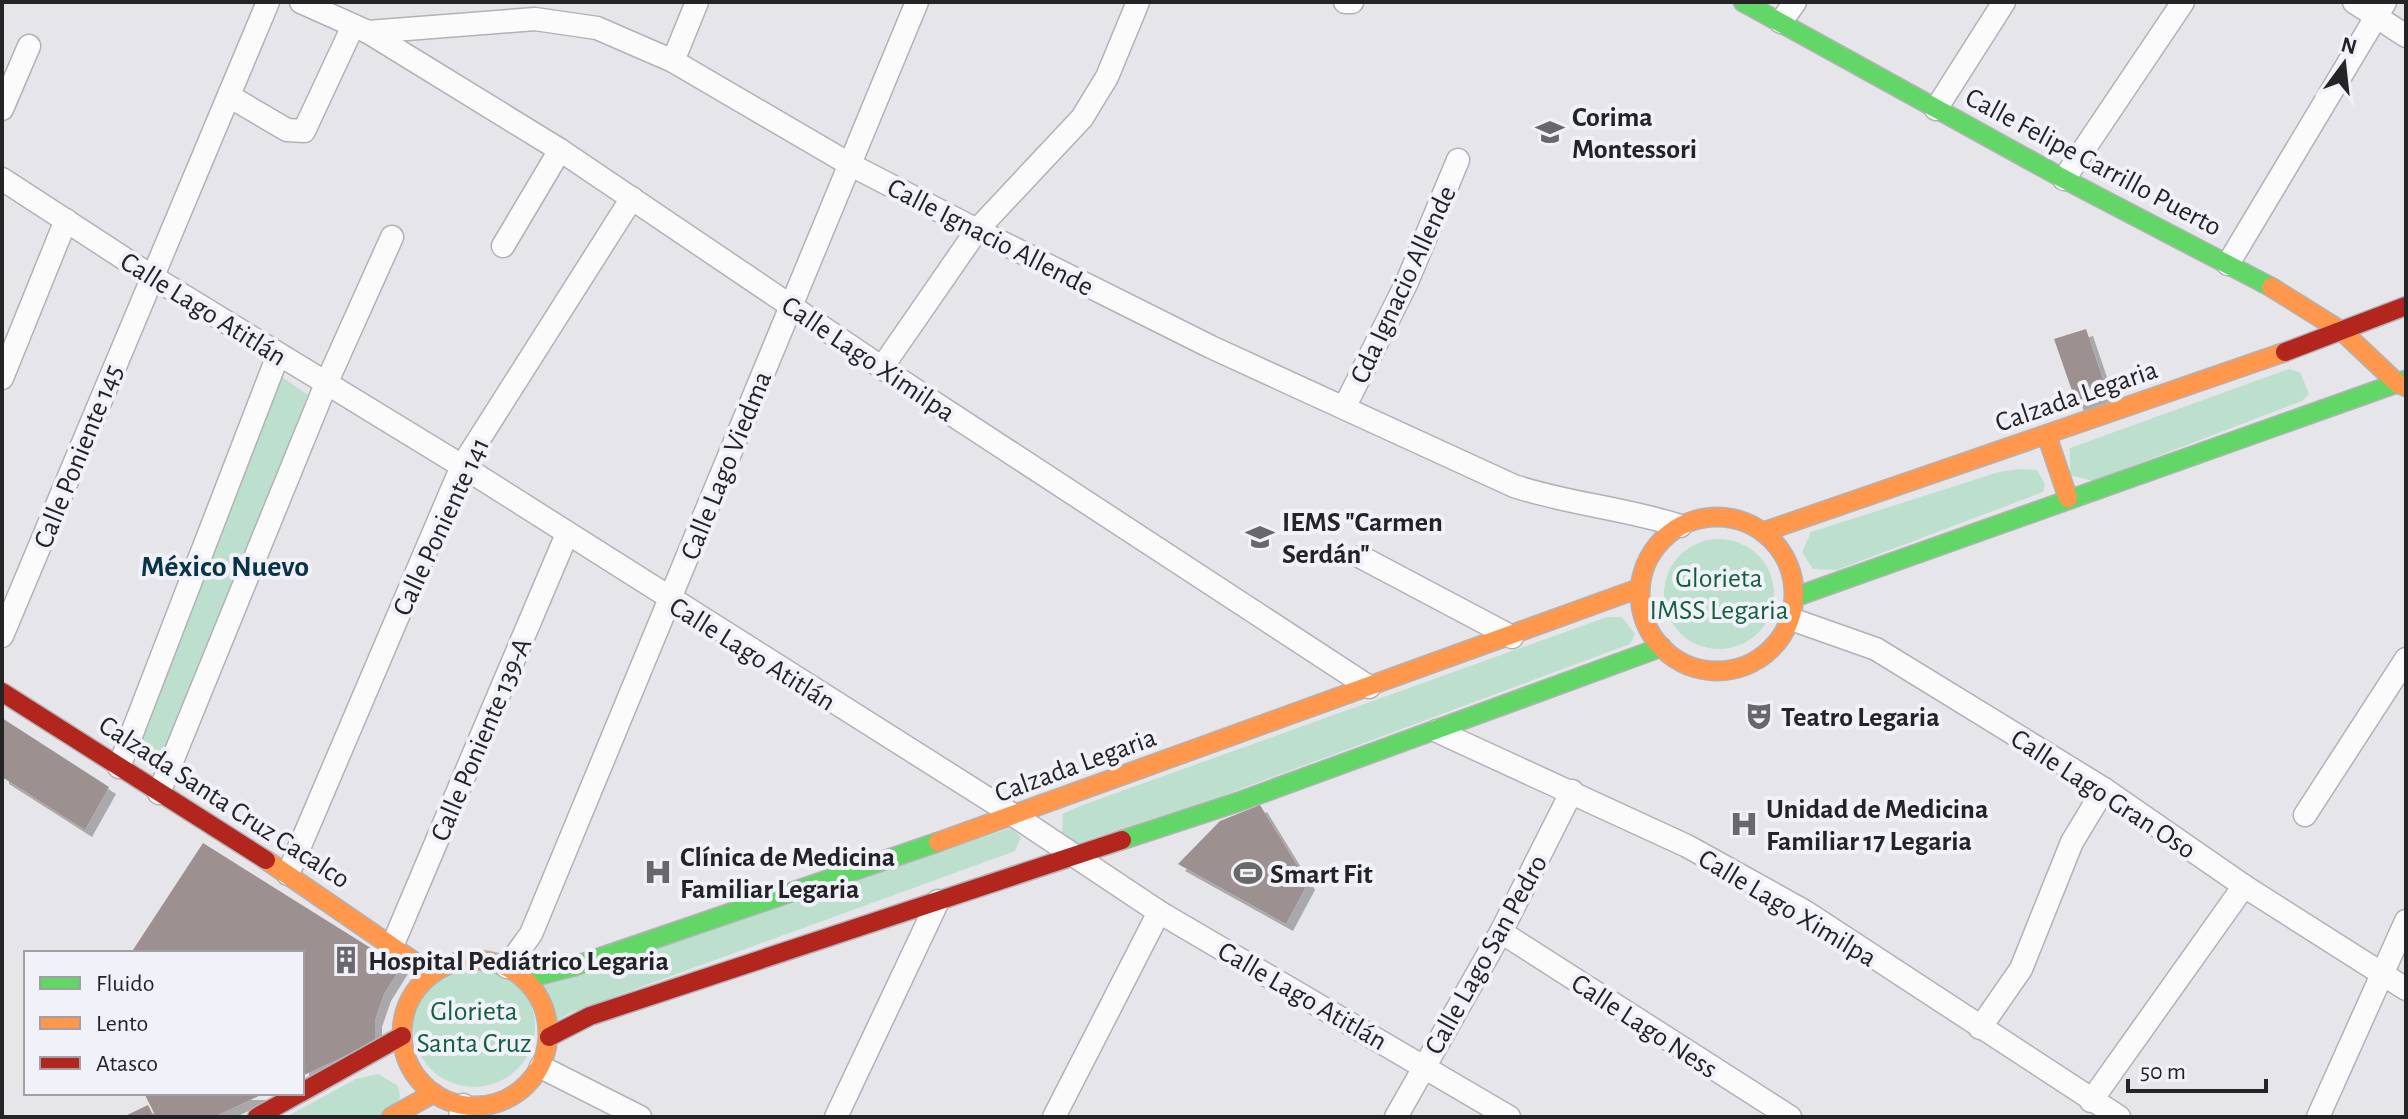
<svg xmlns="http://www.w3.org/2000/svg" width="2408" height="1119" font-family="'Alegreya Sans',sans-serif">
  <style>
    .green { fill: #bce0cd }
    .building { fill: #9c9091; filter: url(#shadow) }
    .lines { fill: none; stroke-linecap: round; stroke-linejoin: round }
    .street-casing { stroke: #b2b2b6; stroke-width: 25 }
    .fast-casing { stroke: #b2b2b6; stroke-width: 21 }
    .slow-casing { stroke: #b2b2b6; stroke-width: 21 }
    .jam-casing { stroke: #b2b2b6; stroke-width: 21 }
    .street { stroke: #fbfbfc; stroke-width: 22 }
    .fast { stroke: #63d668; stroke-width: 18 }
    .slow { stroke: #ff974d; stroke-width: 18 }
    .jam { stroke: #b3261e; stroke-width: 18 }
    .labels { text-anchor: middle; stroke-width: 8; stroke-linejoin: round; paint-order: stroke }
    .poi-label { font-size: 28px; font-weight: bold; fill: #242427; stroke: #f1f1f9; text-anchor: start }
    .street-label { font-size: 28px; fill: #242427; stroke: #f1f1f9 }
    .park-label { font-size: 28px; fill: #13603e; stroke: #f1f1f9 }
    .neighbourhood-label { font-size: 30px; font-weight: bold; fill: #073449; stroke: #f1f1f9 }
  </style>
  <defs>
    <filter id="shadow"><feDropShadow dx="7" dy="7" stdDeviation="0" flood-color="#0004"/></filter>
  </defs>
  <rect width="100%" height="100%" fill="#e6e6ea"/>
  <g class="green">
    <path d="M2289 369 2300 372 2309 394 2302 401 2093 481 2070 475V448Z"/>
    <path d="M282 377 308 395 165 766 132 753Z"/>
    <path d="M2020 469 2037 470 2045 484 2043 492 1837 570 1813 569 1802 552 1811 532 1999 472Z"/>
    <circle cx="1719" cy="594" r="55"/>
    <path d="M1607 617H1622L1635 634 1630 644 1222 796 1078 843 1062 835 1063 814 1080 806Z"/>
    <path d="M1011 828 1021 837 1015 851 569 1013 553 1023 551 1008 539 983Z"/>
    <circle cx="474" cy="1026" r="61"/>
    <path d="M378 1074 398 1086 400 1097 393 1117H286L356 1079Z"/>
  </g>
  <g class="building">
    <path d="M2086 329 2108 394 2077 405 2054 339Z"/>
    <path d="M2 718 109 787 85 830 2 777Z"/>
    <path d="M1260 805 1308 883 1286 924 1178 864 1220 821Z"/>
    <path d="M203 843 401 967 384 994 375 1020V1042L302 1076V953H131Z"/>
    <path d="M144 1093H265L214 1117H156Z"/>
    <path d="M148 1105 154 1117H123Z"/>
  </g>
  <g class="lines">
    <defs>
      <g id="street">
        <path d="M301 2 368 32 535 19 597 28 673 61 851 165 977 230 1211 347 1514 486C1568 504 1625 508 1680 526"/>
        <path d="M1345 2H1352"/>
        <path d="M2354 2 2406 36"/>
        <path d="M1781 22 1795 2"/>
        <path d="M368 32 560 150 930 400 1369 687"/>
        <path d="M673 61 697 2"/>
        <path d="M229 96 287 130 304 131 353 26"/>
        <path d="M2 109 29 46"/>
        <path d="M1936 109 2004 2"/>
        <path d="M2 179 151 276 462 466 1015 816 1159 912 1509 1117"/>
        <path d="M2064 179 2183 2"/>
        <path d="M503 246 560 150"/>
        <path d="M2228 264 2385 2"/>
        <path d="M883 366 977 230 1082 118 1107 77 1138 2"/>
        <path d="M2 378 66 220"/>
        <path d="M1345 406 1407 282 1458 160"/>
        <path d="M1361 557 1512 637"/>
        <path d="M1791 619 1876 649 2104 789 2244 886 2406 989"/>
        <path d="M2 636 268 2"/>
        <path d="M1437 731 1687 846 1804 911 2119 1117"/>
        <path d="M119 767 278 355"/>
        <path d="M159 793 326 384 392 237"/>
        <path d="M2305 815 2406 659"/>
        <path d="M288 874 462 466 632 198"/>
        <path d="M1501 932 1790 1117"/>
        <path d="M393 944 567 534"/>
        <path d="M507 967 531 934 917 2"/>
        <path d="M1980 1028 2021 969 2072 842 2104 789"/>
        <path d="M541 1067 640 1117"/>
        <path d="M2091 1101 2244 886"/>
        <path d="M460 1117 463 1105"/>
        <path d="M836 1117 938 901"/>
        <path d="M1054 1117 1159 912"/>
        <path d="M1396 1117 1501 932 1572 791"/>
        <path d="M2318 1117 2406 921"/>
      </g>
      <g id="fast">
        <path d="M1743 2 2064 179 2271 287"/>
        <path d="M1795 597 2406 380"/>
        <path d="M1122 840 1238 802 1662 647"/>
        <path d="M525 979 575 966 938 842"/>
      </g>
      <g id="slow">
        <path d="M2271 287 2343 332 2397 383 2406 387"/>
        <path d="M2047 436 2068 498"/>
        <circle cx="1717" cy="594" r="77"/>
        <path d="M1763 532 2285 352"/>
        <path d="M938 842 1640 588"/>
        <path d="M266 860 432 974"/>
        <circle cx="475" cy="1033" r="73"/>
        <path d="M391 1117 434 1093"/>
      </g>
      <g id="jam">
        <path d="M2285 352 2406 306"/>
        <path d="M2 692 266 860"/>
        <path d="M549 1037 590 1016 1122 840"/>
        <path d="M302 1092 402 1036"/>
        <path d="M257 1117 300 1093"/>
      </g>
    </defs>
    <use href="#street" class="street-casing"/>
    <use href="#fast" class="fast-casing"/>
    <use href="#slow" class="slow-casing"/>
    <use href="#jam" class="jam-casing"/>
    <use href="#street" class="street"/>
    <use href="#fast" class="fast"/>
    <use href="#slow" class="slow"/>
    <use href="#jam" class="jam"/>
  </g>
  <defs>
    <symbol id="school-bare" viewBox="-9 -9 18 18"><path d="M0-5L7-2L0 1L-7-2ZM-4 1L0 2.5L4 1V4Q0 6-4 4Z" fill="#68686b" stroke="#f1f1f9" stroke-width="2.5" paint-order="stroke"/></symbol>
    <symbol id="university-bare" viewBox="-9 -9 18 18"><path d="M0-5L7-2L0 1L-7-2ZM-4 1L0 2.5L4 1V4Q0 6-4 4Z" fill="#68686b" stroke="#f1f1f9" stroke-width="2.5" paint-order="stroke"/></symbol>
    <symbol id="theatre-bare" viewBox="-9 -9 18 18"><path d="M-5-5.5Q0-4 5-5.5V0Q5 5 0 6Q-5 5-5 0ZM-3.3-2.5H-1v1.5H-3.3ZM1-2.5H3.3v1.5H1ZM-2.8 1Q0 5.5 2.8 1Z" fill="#68686b" stroke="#f1f1f9" stroke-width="2.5" paint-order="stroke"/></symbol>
    <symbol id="hospital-bare" viewBox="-9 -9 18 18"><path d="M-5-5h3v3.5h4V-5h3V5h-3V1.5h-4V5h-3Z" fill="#68686b" stroke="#f1f1f9" stroke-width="2.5" paint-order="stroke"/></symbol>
    <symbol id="stadium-bare" viewBox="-9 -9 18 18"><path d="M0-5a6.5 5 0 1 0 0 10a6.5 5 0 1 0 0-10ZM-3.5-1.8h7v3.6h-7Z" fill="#68686b" stroke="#f1f1f9" stroke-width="2.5" paint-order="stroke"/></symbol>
    <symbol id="building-bare" viewBox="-9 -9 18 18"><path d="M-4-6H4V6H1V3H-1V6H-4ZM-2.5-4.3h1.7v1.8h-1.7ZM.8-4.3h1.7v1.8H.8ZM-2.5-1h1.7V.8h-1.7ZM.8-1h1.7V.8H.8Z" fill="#68686b" stroke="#f1f1f9" stroke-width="2.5" paint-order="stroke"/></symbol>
  </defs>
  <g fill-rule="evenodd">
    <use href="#school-bare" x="1530" y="112" width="40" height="40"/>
    <use href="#university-bare" x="1240" y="517" width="40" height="40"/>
    <use href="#theatre-bare" x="1739" y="696" width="40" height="40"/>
    <use href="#hospital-bare" x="1724" y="804" width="40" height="40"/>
    <use href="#hospital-bare" x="638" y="852" width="40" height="40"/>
    <use href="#stadium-bare" x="1228" y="853" width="40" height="40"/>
    <use href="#building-bare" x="326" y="940" width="40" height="40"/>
  </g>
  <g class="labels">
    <g class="poi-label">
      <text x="1572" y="126">Corima<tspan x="1572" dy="32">Montessori</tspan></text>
      <text x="1282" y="531">IEMS "Carmen<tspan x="1282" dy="32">Serdán"</tspan></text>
      <text x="1781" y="726">Teatro Legaria</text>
      <text x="1766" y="818">Unidad de Medicina<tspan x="1766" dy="32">Familiar 17 Legaria</tspan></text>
      <text x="680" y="866">Clínica de Medicina<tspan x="680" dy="32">Familiar Legaria</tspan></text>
      <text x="1270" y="883">Smart Fit</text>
      <text x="368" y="970">Hospital Pediátrico Legaria</text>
    </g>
    <g class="street-label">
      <text transform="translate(2094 161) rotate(28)" y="10">Calle Felipe Carrillo Puerto</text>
      <text transform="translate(991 236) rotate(27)" y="10">Calle Ignacio Allende</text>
      <text transform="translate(1402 284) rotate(-65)" y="10">Cda Ignacio Allende</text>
      <text transform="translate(204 308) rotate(32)" y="10">Calle Lago Atitlán</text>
      <text transform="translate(869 358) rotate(34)" y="10">Calle Lago Ximilpa</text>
      <text transform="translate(2076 395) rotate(-19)" y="10">Calzada Legaria</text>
      <text transform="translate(77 456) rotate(-68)" y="10">Calle Poniente 145</text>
      <text transform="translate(725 465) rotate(-68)" y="10">Calle Lago Viedma</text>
      <text transform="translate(440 526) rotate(-65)" y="10">Calle Poniente 141</text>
      <text transform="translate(753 653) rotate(32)" y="10">Calle Lago Atitlán</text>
      <text transform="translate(480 739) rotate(-67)" y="10">Calle Poniente 139-A</text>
      <text transform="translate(1075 764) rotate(-20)" y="10">Calzada Legaria</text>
      <text transform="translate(2104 793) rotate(33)" y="10">Calle Lago Gran Oso</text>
      <text transform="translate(225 801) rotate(33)" y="10">Calzada Santa Cruz Cacalco</text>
      <text transform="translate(1788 907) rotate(31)" y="10">Calle Lago Ximilpa</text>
      <text transform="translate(1485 954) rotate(-61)" y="10">Calle Lago San Pedro</text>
      <text transform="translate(1303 995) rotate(30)" y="10">Calle Lago Atitlán</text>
      <text transform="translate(1645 1025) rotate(33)" y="10">Calle Lago Ness</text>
    </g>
    <g class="park-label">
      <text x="1719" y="587">Glorieta<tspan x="1719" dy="32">IMSS Legaria</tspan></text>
      <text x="474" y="1020">Glorieta<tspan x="474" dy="32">Santa Cruz</tspan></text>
    </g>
    <g class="neighbourhood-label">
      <text x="225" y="576">México Nuevo</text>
    </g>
  </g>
  <rect width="2408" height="1119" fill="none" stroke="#242427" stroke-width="8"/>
  <rect x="24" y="951" width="280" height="144" fill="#f1f1f9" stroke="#9f9fa5" stroke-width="2"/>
  <rect x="40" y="977" width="40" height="12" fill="#63d668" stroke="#9f9fa5" stroke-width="2"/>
  <text x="96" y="991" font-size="24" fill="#242427">Fluido</text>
  <rect x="40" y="1017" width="40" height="12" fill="#ff974d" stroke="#9f9fa5" stroke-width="2"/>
  <text x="96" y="1031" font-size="24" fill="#242427">Lento</text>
  <rect x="40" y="1057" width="40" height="12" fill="#b3261e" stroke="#9f9fa5" stroke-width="2"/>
  <text x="96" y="1071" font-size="24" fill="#242427">Atasco</text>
  <g transform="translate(2344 64) rotate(15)" stroke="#f1f1f9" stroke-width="6" paint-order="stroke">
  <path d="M0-6L14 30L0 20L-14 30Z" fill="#242427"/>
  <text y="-12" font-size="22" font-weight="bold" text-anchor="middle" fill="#242427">N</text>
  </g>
  <path d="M2128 1079v12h138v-12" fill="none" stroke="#242427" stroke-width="4"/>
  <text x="2140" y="1079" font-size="24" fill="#242427" stroke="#f1f1f9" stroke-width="6" paint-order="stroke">50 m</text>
</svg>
